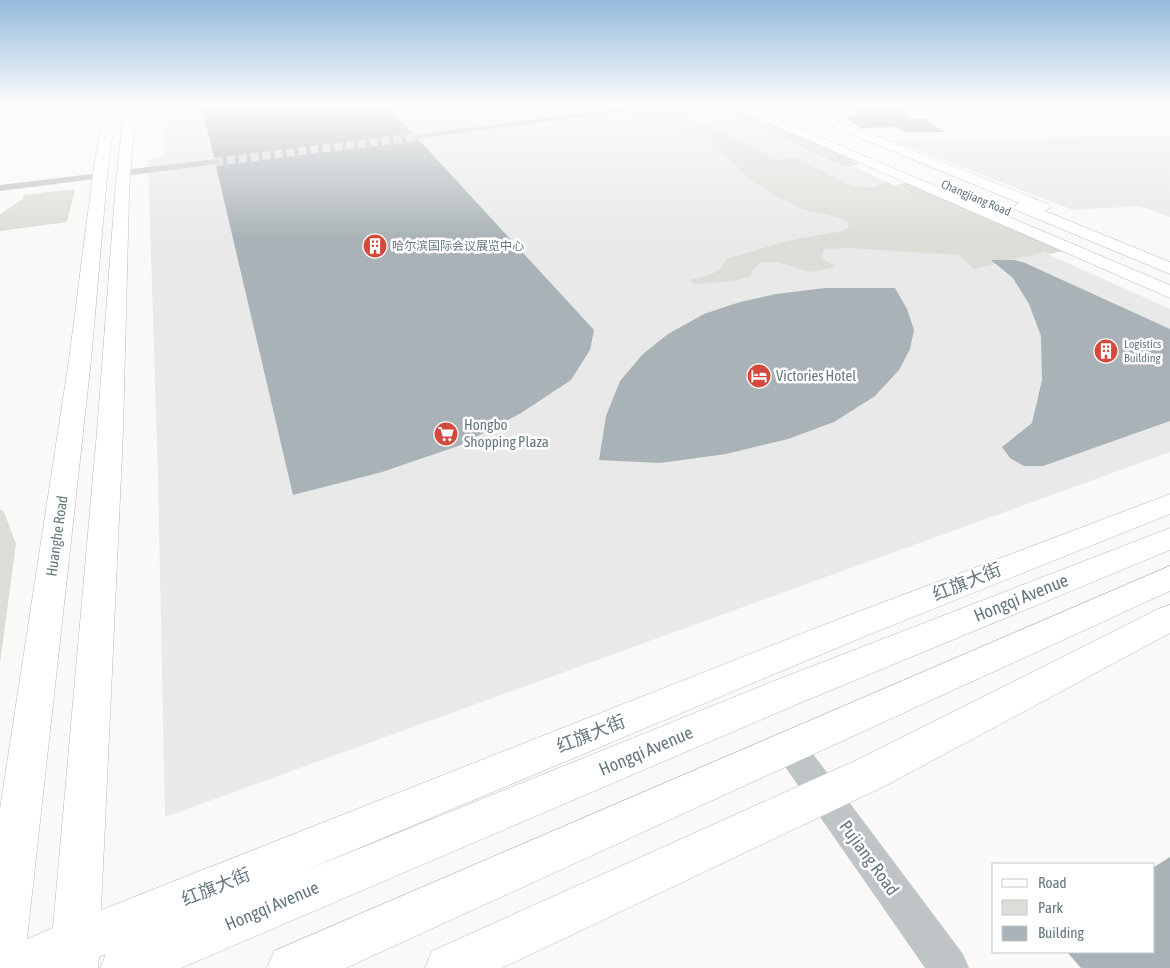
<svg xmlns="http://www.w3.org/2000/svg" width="1170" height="968" font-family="'Asap Condensed','Noto Sans SC',sans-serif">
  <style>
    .built { fill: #e8e9e8 }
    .green { fill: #dbded7 }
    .building { fill: #a9b2b6 }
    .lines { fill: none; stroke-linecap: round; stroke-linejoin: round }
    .minor-tunnel { stroke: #d5d9da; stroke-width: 8; stroke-dasharray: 8 4; stroke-linecap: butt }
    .primary-casing { stroke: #b3b9bc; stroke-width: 1 }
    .minor { fill: #bfc5c7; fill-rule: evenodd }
    .tertiary { fill: #bfc5c7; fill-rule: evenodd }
    .primary { fill: #fff; fill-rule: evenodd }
    .labels { text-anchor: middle; stroke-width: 5; stroke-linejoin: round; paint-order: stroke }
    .far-street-label { font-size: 12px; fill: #667980; stroke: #fff }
    .far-poi-label { font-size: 12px; fill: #667980; stroke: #fff; text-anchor: start }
    .poi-label { font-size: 15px; fill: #667980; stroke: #fff; text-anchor: start }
    .street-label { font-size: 15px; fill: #667980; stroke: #fff }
    .near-street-label { font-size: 18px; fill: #667980; stroke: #fff }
  </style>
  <rect width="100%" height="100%" fill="#faf9f8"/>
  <g class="built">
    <path d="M0 105H101L100 111 0 121Z"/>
    <path d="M162 105H715L725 109 722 112 847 169 854 167 1170 309V452L165 817 158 477 148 160 165 157Z"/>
    <path d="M1170 135V217L1139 206 1073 210 892 140Z"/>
  </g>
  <g class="green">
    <path d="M479 105H626C606 107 585 106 565 108 544 110 507 122 488 112 485 111 482 107 479 105Z"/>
    <path d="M742 109 857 160 853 161 859 164 846 168 723 111Z"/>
    <path d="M678 111 779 160 795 158 853 186 874 188 880 184 887 182 931 202 895 185 910 182 1064 251 1049 254 1044 252 974 269 959 255 848 248 824 249 822 258 836 267 811 272 777 262H761L754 268 750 276 735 281 694 284 690 280C704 277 721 274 726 259L788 241 842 231 848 228 849 224 840 218 803 209 774 195 745 176 735 164 710 142 653 118 633 121 625 118Z"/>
    <path d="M75 189 67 222 0 231V214L23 199V195Z"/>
    <path d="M0 509 4 512 16 544 0 663Z"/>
  </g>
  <g class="building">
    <path d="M201 105H386L413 134 409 136 410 139 419 140 594 330 590 350 571 380 521 413 461 445 382 472 293 495 216 166 219 165 220 160 214 157Z"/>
    <path d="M846 105H894L914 119H925L944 132H904L897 127 860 128 846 118 858 114Z"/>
    <path d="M991 260H1015L1025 263 1170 329V421L1043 466H1024L1010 458 1002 447 1032 423 1042 380 1041 336 1029 304 1013 278Z"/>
    <path d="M825 288H895L907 309 914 330 910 349 899 370 875 396 834 422 788 439 726 454 660 463 599 460 606 416 620 381 643 354 668 334 704 314 740 302 776 294Z"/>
    <path d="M1170 857V968H1081L1067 952H1154V867Z"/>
  </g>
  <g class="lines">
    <path class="minor-tunnel" d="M215 162 415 137"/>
    <defs>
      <g id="primary">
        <path d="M106 105H117L108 166 91 360 27 939 53 928 97 432 115 194 124 105H135L129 194 123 432 101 910 839 619 1170 494V514L863 637 304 871 774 681 1170 528V550L800 703 181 968H100L106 954 99 957 98 968H0V809L69 360 94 166Z"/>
        <path d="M730 105H744L1170 285V298L732 107Z"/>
        <path d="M783 105H798L1048 204 1051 207 1045 211 1170 262V274L1016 210 1013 207 1019 203 785 107Z"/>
        <path d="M1170 566V591L346 968H267L274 951Z"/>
        <path d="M1170 605V633L887 785 502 968H425L432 951 859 759 1158 609Z"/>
      </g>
    </defs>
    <use href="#primary" class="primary-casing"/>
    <g class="minor">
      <path d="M643 105H660L656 107 415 139 411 137 415 135Z"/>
      <path d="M215 159 218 160V164L124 176 120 173 124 170Z"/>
      <path d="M100 173 105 176 103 178 0 191V185Z"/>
    </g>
    <path class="tertiary" d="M790 734 801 738 963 954 969 968H925L779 758 774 748 779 738Z"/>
    <use href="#primary" class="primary"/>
  </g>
  <linearGradient id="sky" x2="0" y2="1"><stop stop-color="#95bbdb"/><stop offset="0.44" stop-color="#fdfcfc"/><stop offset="1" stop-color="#fdfcfc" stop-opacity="0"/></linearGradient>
  <rect width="1170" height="240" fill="url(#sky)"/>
  <defs>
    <symbol id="building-disc" viewBox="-11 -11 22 22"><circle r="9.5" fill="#d5493c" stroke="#fff"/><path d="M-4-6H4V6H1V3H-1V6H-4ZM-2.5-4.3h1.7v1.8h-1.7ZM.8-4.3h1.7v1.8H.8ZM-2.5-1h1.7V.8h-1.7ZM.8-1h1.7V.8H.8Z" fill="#fff"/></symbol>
    <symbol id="hotel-disc" viewBox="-11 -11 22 22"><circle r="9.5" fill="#d5493c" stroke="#fff"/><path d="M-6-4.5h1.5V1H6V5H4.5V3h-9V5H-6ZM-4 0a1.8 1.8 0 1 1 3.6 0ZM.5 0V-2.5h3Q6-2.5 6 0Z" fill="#fff"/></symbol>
    <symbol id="supermarket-disc" viewBox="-11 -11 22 22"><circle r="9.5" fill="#d5493c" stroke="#fff"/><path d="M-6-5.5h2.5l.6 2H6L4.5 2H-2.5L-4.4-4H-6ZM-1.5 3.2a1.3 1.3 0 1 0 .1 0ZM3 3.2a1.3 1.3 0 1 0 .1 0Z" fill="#fff"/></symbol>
  </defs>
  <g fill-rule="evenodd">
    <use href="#building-disc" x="361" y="232" width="28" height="28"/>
    <use href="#building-disc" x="1092" y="337" width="28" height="28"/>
    <use href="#hotel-disc" x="745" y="362" width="28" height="28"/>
    <use href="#supermarket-disc" x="432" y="420" width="28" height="28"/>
  </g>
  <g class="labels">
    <g class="far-street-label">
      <text transform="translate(976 198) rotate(23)" y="4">Changjiang Road</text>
    </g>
    <g class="far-poi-label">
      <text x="392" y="250">哈尔滨国际会议展览中心</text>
      <text x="1124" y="348">Logistics<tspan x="1124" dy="14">Building</tspan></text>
    </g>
    <g class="poi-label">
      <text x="776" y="381">Victories Hotel</text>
      <text x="464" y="430">Hongbo<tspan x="464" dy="17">Shopping Plaza</tspan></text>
    </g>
    <g class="street-label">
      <text transform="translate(57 536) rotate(-82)" y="5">Huanghe Road</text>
    </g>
    <g class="near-street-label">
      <text transform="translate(967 582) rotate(-22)" y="6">红旗大街</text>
      <text transform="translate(1021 598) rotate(-22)" y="6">Hongqi Avenue</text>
      <text transform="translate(591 734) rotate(-22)" y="6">红旗大街</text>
      <text transform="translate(646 751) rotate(-23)" y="6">Hongqi Avenue</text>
      <text transform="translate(869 858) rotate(54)" y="6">Pujiang Road</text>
      <text transform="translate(216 887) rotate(-22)" y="6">红旗大街</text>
      <text transform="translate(272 906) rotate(-23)" y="6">Hongqi Avenue</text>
    </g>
  </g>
  <rect x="992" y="863" width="162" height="90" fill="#ffffff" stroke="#c2c9cc"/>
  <rect x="1002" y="879" width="25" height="8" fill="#ffffff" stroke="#c2c9cc"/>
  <text x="1038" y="888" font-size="15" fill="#667980">Road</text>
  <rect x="1002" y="900" width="25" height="15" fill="#dbded7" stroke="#c2c9cc"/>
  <text x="1038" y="913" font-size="15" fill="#667980">Park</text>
  <rect x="1002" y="926" width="25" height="15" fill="#a9b2b6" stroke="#c2c9cc"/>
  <text x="1038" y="938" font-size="15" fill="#667980">Building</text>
</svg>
